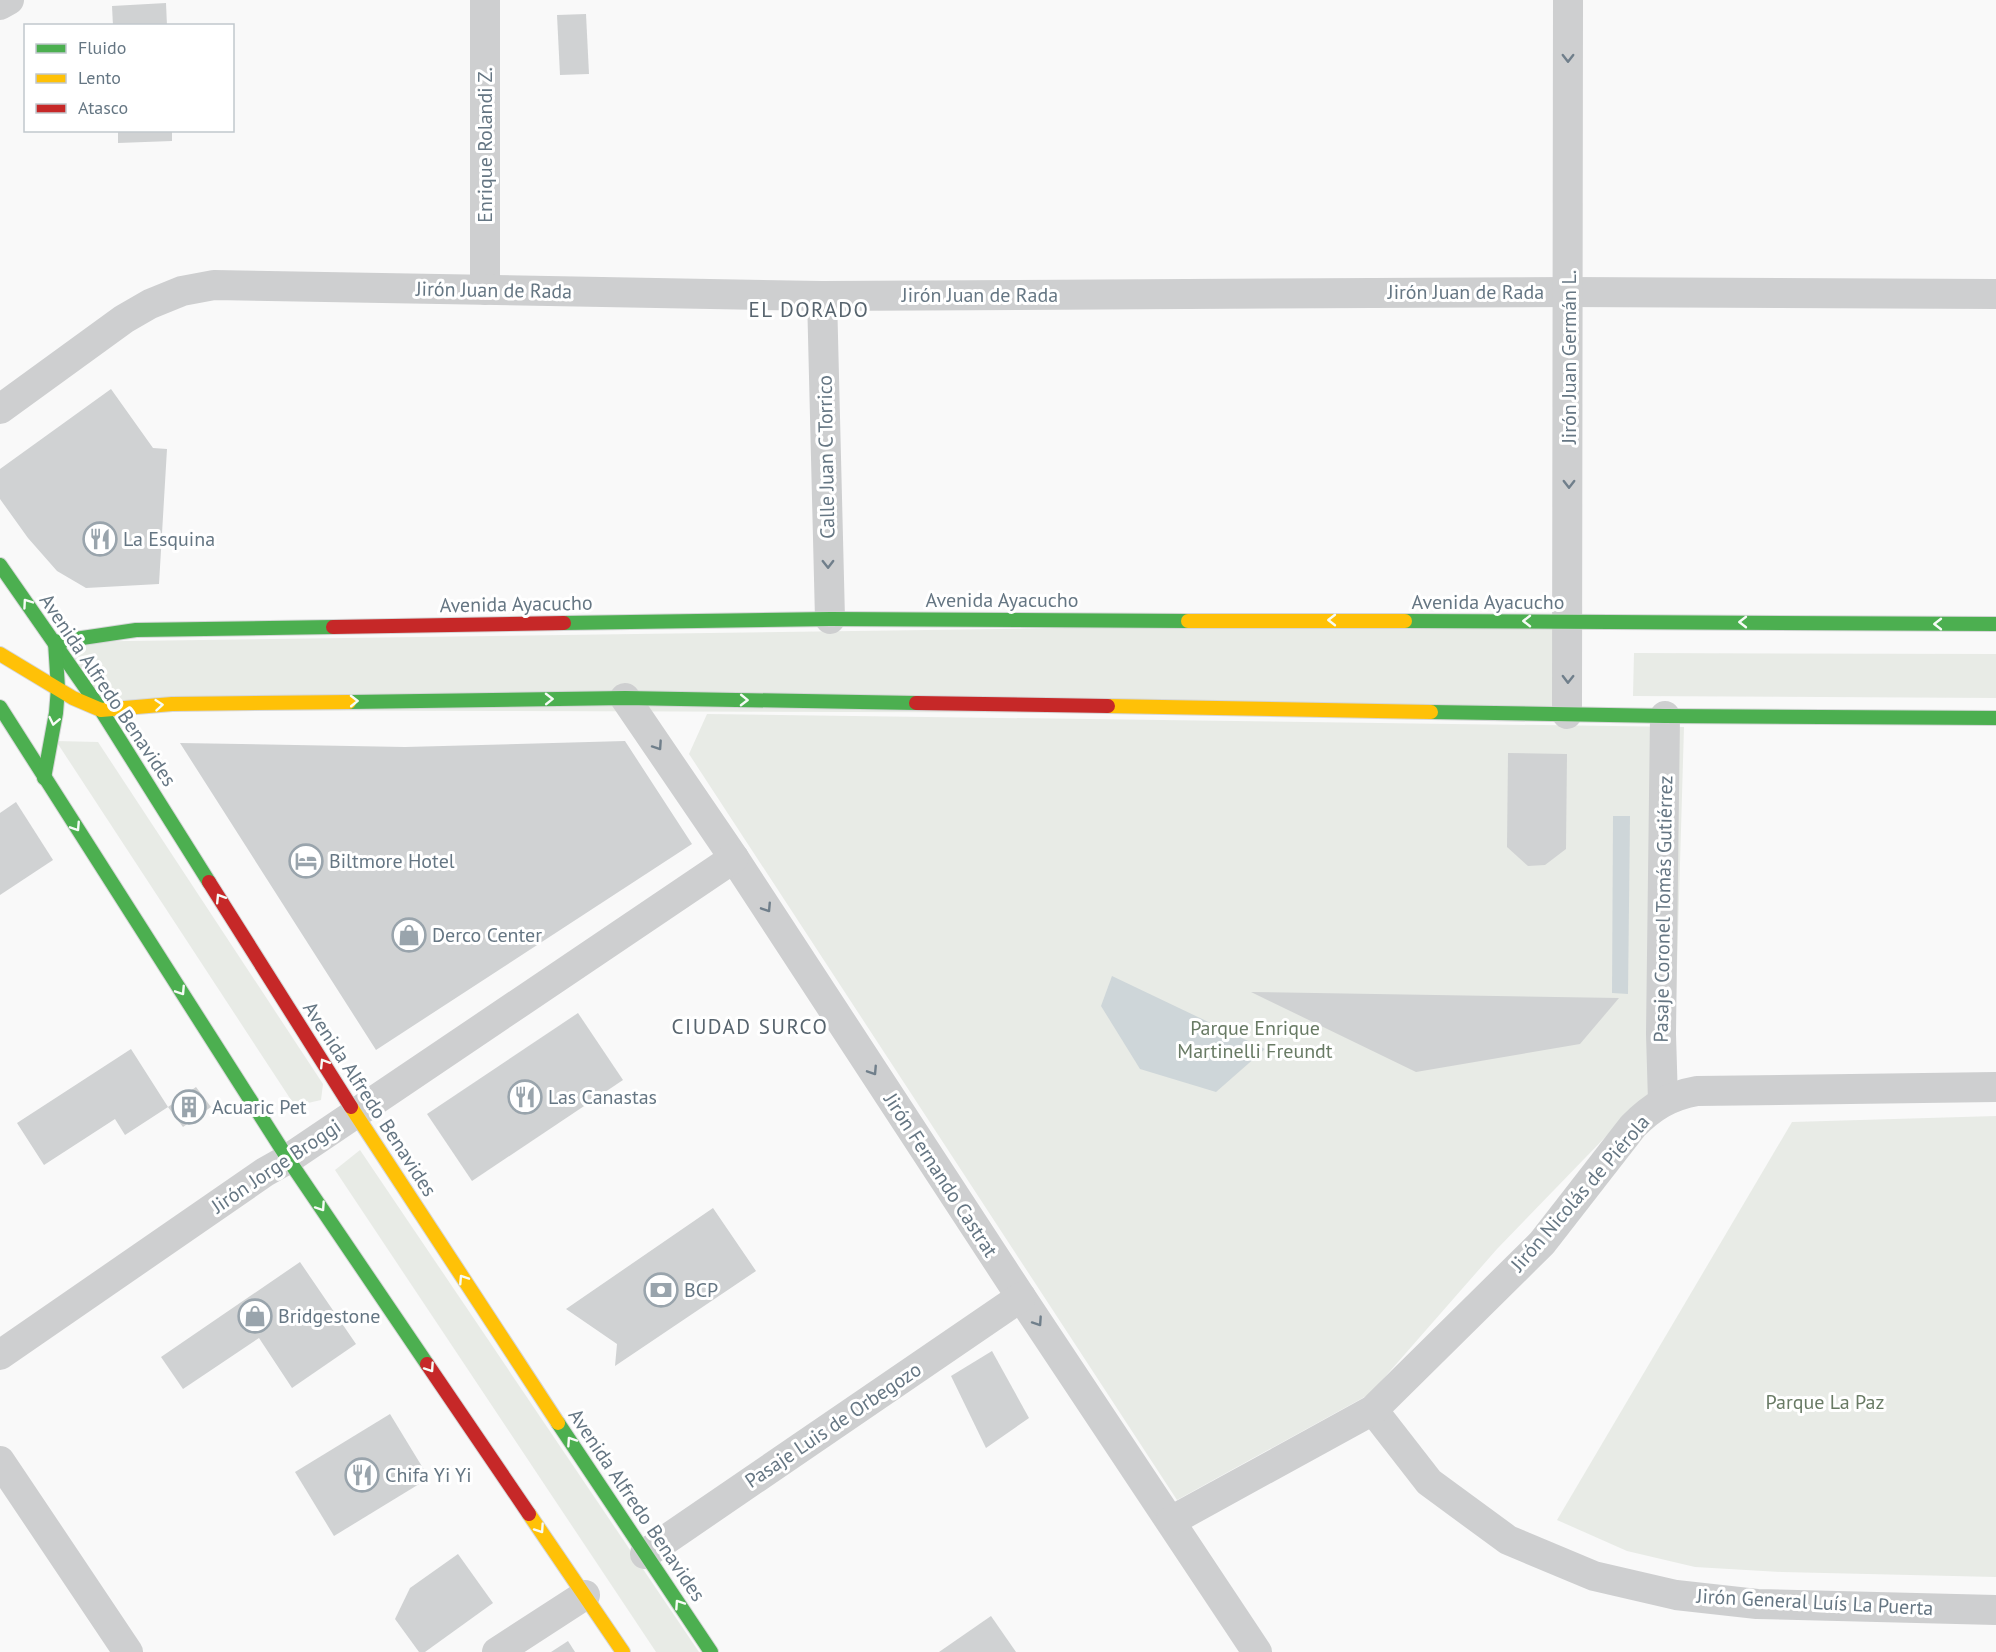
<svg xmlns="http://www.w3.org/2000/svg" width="1996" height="1652" font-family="'PT Sans',sans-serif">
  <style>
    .green { fill: #e8ebe6 }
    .water { fill: #ced6d9 }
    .building { fill: #d0d2d3 }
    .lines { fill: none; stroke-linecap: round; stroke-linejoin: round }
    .fast-casing { stroke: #d5d6d7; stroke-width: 16 }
    .slow-casing { stroke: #d5d6d7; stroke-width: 16 }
    .jam-casing { stroke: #d5d6d7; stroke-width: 16 }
    .street { stroke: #cecfd0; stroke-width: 30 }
    .fast { stroke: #4caf50; stroke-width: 14 }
    .slow { stroke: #ffc107; stroke-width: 14 }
    .jam { stroke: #c62828; stroke-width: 14 }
    .oneway { stroke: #707f8b }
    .oneway2 { stroke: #f6fbf6 }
    .labels { text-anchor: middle; stroke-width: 6; stroke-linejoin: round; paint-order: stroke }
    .street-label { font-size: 20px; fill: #657683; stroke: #fff }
    .poi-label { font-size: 20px; fill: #657683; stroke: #fff; text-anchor: start }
    .park-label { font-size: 20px; fill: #687a64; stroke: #fff }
    .neighbourhood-label { font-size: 21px; letter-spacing: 1.5px; fill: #57646e; stroke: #fff }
  </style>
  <rect width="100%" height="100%" fill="#f9f9f9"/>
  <g class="green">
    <path d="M1569 621 1567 714 101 710 55 642Z"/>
    <path d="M1634 653 1996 654V698L1633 696Z"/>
    <path d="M707 714 1684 727 1674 1070 1617 1125 1497 1249 1370 1394 1177 1500 689 754Z"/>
    <path d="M56 741 98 742 323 1084 321 1100 295 1106Z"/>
    <path d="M1996 1116V1577L1782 1572 1695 1567 1627 1551 1557 1520 1792 1122Z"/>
    <path d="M360 1150 699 1652H656L335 1170Z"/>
  </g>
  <g class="water">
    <path d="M1613 816H1630L1628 994 1612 993Z"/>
    <path d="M1112 976 1265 1049 1216 1092 1140 1069 1101 1006Z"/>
  </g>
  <g class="building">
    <path d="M166 3 167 26H113L112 6Z"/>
    <path d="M586 14 589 74 560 75 557 15Z"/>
    <path d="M118 130H172V141L118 143Z"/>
    <path d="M111 389 153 448 167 449 159 584 86 588 57 571 28 538 0 499V469Z"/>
    <path d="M625 741 692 844 376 1050 180 743 405 747Z"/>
    <path d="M1508 753 1567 754 1566 849 1545 865 1528 866 1507 847Z"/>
    <path d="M16 802 53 860 0 895V813Z"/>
    <path d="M1251 992 1619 998 1580 1044 1416 1072Z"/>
    <path d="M578 1013 623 1080 472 1181 427 1114Z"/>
    <path d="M131 1049 168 1107 125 1135 115 1119 44 1165 17 1123Z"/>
    <path d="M196 1087 211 1107 183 1127 168 1107Z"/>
    <path d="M713 1208 756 1271 615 1366 617 1344 566 1309Z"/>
    <path d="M300 1262 356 1344 292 1388 259 1338 183 1389 161 1357Z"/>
    <path d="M992 1351 1029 1418 986 1448 951 1376Z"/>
    <path d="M390 1414 429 1478 334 1536 295 1472Z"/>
    <path d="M458 1554 493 1603 425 1652H419L395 1619 410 1588Z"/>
    <path d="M991 1616 1016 1652H939Z"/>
    <path d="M568 1641 575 1652H551Z"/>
  </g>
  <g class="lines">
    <defs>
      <g id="fast">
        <path d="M0 565 101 710 209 882"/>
        <path d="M1405 621 1996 624"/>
        <path d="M564 623 830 619 1188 621"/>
        <path d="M349 702 625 698 916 703"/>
        <path d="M0 707 288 1159 427 1364"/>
        <path d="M1431 712 1665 716 1996 718"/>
        <path d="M44 778 56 713 58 688 55 642 136 630 333 627"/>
        <path d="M558 1423 711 1652"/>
      </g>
      <g id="slow">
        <path d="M1188 621H1405"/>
        <path d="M0 654 73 698 101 710 172 704 349 702"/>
        <path d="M1108 706 1431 712"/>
        <path d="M351 1107 558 1423"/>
        <path d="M529 1514 623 1652"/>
      </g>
      <g id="jam">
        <path d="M333 627 564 623"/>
        <path d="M916 703 1108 706"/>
        <path d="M209 882 351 1107"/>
        <path d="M427 1364 529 1514"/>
      </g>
    </defs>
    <use href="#fast" class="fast-casing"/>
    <use href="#slow" class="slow-casing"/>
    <use href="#jam" class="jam-casing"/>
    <g class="street">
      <path d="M485 0V290"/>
      <path d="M0 5 9 0"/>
      <path d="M822 296 830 619"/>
      <path d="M0 409 124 319 150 304 182 291 214 285 822 296 1569 292 1996 294"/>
      <path d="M625 698 734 858 1021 1297 1257 1652"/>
      <path d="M1567 714 1568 0"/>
      <path d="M1663 1101 1661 1034 1665 716"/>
      <path d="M0 1355 265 1172 288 1159 734 858"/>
      <path d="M1373 1410 1429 1482 1508 1540 1594 1576 1676 1595 1757 1604 1996 1610"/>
      <path d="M0 1461 128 1652"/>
      <path d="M1171 1521 1373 1410 1542 1243 1633 1126C1652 1107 1669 1096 1697 1091L1996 1087"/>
      <path d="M645 1554 1021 1297"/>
      <path d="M497 1652 585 1595"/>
    </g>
    <use href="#fast" class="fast"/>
    <use href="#slow" class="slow"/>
    <use href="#jam" class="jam"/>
  </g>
  <defs><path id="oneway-chevron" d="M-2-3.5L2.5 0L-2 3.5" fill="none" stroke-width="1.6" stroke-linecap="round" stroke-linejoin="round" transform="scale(1.5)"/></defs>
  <g class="oneway">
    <use href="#oneway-chevron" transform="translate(1568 58) rotate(90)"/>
    <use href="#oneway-chevron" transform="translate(1569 484) rotate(90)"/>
    <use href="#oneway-chevron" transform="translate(828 564) rotate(89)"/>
    <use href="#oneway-chevron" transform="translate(1568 679) rotate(91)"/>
    <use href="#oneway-chevron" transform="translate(658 746) rotate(56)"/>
    <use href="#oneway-chevron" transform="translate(767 908) rotate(57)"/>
    <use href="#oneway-chevron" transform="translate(873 1071) rotate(57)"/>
    <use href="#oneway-chevron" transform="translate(1038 1322) rotate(56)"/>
  </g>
  <g class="oneway2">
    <use href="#oneway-chevron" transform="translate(27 603) rotate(-125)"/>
    <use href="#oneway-chevron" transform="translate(1332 620) rotate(-180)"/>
    <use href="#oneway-chevron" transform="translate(1527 621) rotate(-180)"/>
    <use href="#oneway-chevron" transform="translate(1743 622) rotate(-180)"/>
    <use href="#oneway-chevron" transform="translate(1938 624) rotate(-180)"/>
    <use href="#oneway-chevron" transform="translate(549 699) rotate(-1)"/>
    <use href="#oneway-chevron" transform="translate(744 700) rotate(1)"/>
    <use href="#oneway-chevron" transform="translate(354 701) rotate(-1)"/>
    <use href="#oneway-chevron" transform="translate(159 705) rotate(-5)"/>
    <use href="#oneway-chevron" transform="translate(54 721) rotate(102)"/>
    <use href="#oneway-chevron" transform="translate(76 827) rotate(57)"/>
    <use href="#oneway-chevron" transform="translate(220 898) rotate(-122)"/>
    <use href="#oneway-chevron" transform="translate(181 991) rotate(57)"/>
    <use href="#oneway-chevron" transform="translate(324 1063) rotate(-122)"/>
    <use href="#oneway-chevron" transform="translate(321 1207) rotate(56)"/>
    <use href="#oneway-chevron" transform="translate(463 1279) rotate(-123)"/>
    <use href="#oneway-chevron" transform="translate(430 1368) rotate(56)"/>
    <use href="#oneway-chevron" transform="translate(571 1441) rotate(-124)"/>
    <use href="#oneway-chevron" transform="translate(540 1529) rotate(56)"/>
    <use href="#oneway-chevron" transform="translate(679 1604) rotate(-124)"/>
  </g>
  <defs>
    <symbol id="restaurant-ring" viewBox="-11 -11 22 22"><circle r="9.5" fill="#fff" stroke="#99a4ac" stroke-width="1.5"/><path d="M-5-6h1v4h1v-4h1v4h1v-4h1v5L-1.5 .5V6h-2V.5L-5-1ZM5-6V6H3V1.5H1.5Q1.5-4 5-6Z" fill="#99a4ac"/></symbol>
    <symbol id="hotel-ring" viewBox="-11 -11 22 22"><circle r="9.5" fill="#fff" stroke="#99a4ac" stroke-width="1.5"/><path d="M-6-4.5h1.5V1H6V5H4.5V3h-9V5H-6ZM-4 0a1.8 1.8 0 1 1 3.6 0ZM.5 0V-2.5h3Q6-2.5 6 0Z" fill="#99a4ac"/></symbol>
    <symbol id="shop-ring" viewBox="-11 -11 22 22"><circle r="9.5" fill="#fff" stroke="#99a4ac" stroke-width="1.5"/><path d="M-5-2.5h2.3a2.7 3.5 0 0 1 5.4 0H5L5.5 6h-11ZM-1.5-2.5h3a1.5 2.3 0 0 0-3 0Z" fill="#99a4ac"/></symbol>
    <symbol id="building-ring" viewBox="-11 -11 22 22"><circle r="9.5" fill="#fff" stroke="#99a4ac" stroke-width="1.5"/><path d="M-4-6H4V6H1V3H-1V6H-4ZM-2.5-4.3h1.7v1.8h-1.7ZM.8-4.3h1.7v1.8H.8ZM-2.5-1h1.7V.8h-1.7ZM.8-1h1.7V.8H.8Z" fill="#99a4ac"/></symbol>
    <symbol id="bank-ring" viewBox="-11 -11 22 22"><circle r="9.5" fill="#fff" stroke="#99a4ac" stroke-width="1.5"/><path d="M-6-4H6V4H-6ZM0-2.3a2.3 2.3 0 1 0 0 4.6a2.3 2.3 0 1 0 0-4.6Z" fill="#99a4ac"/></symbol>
  </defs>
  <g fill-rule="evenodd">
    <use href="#restaurant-ring" x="81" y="520" width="38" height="38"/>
    <use href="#hotel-ring" x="287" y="842" width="38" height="38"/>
    <use href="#shop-ring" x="390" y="916" width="38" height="38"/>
    <use href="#restaurant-ring" x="506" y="1078" width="38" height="38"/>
    <use href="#building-ring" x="170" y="1088" width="38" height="38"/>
    <use href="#bank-ring" x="642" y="1271" width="38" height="38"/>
    <use href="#shop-ring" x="236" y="1297" width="38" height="38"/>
    <use href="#restaurant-ring" x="343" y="1456" width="38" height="38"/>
  </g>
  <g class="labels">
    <g class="street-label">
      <text transform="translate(485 145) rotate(-90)" y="7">Enrique Rolandi Z.</text>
      <text transform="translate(494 290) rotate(1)" y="7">Jirón Juan de Rada</text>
      <text x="1466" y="299">Jirón Juan de Rada</text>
      <text x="980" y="302">Jirón Juan de Rada</text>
      <text transform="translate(1569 357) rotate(-90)" y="7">Jirón Juan Germán L.</text>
      <text transform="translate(826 457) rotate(-91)" y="7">Calle Juan C Torrico</text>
      <text x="1002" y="607">Avenida Ayacucho</text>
      <text x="1488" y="609">Avenida Ayacucho</text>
      <text transform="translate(516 604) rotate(-1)" y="7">Avenida Ayacucho</text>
      <text transform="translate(108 690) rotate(56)" y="7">Avenida Alfredo Benavides</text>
      <text transform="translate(1663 909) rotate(-89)" y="7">Pasaje Coronel Tomás Gutiérrez</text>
      <text transform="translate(370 1099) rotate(57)" y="7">Avenida Alfredo Benavides</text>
      <text transform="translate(276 1166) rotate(-34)" y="7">Jirón Jorge Broggi</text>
      <text transform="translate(941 1175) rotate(57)" y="7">Jirón Fernando Castrat</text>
      <text transform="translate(1580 1193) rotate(-49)" y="7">Jirón Nicolás de Piérola</text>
      <text transform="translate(833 1425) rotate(-34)" y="7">Pasaje Luis de Orbegozo</text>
      <text transform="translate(637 1505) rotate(56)" y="7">Avenida Alfredo Benavides</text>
      <text transform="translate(1815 1602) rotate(3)" y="7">Jirón General Luís La Puerta</text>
    </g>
    <g class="poi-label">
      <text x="123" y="546">La Esquina</text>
      <text x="329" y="868">Biltmore Hotel</text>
      <text x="432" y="942">Derco Center</text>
      <text x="548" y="1104">Las Canastas</text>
      <text x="212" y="1114">Acuaric Pet</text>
      <text x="684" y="1297">BCP</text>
      <text x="278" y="1323">Bridgestone</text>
      <text x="385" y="1482">Chifa Yi Yi</text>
    </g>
    <g class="park-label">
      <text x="1255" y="1035">Parque Enrique<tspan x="1255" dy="23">Martinelli Freundt</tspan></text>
      <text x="1825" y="1409">Parque La Paz</text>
    </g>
    <g class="neighbourhood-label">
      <text x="809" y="317">EL DORADO</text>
      <text x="750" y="1034">CIUDAD SURCO</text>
    </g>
  </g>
  <rect x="24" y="24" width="210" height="108" fill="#ffffff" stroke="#c1c8cd" stroke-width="1.5"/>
  <rect x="36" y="44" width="30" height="9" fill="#4caf50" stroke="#c1c8cd" stroke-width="1.5"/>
  <text x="78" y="54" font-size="18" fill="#657683">Fluido</text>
  <rect x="36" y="74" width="30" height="9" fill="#ffc107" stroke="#c1c8cd" stroke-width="1.5"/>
  <text x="78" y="84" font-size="18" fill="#657683">Lento</text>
  <rect x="36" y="104" width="30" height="9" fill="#c62828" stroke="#c1c8cd" stroke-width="1.5"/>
  <text x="78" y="114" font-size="18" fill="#657683">Atasco</text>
</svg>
